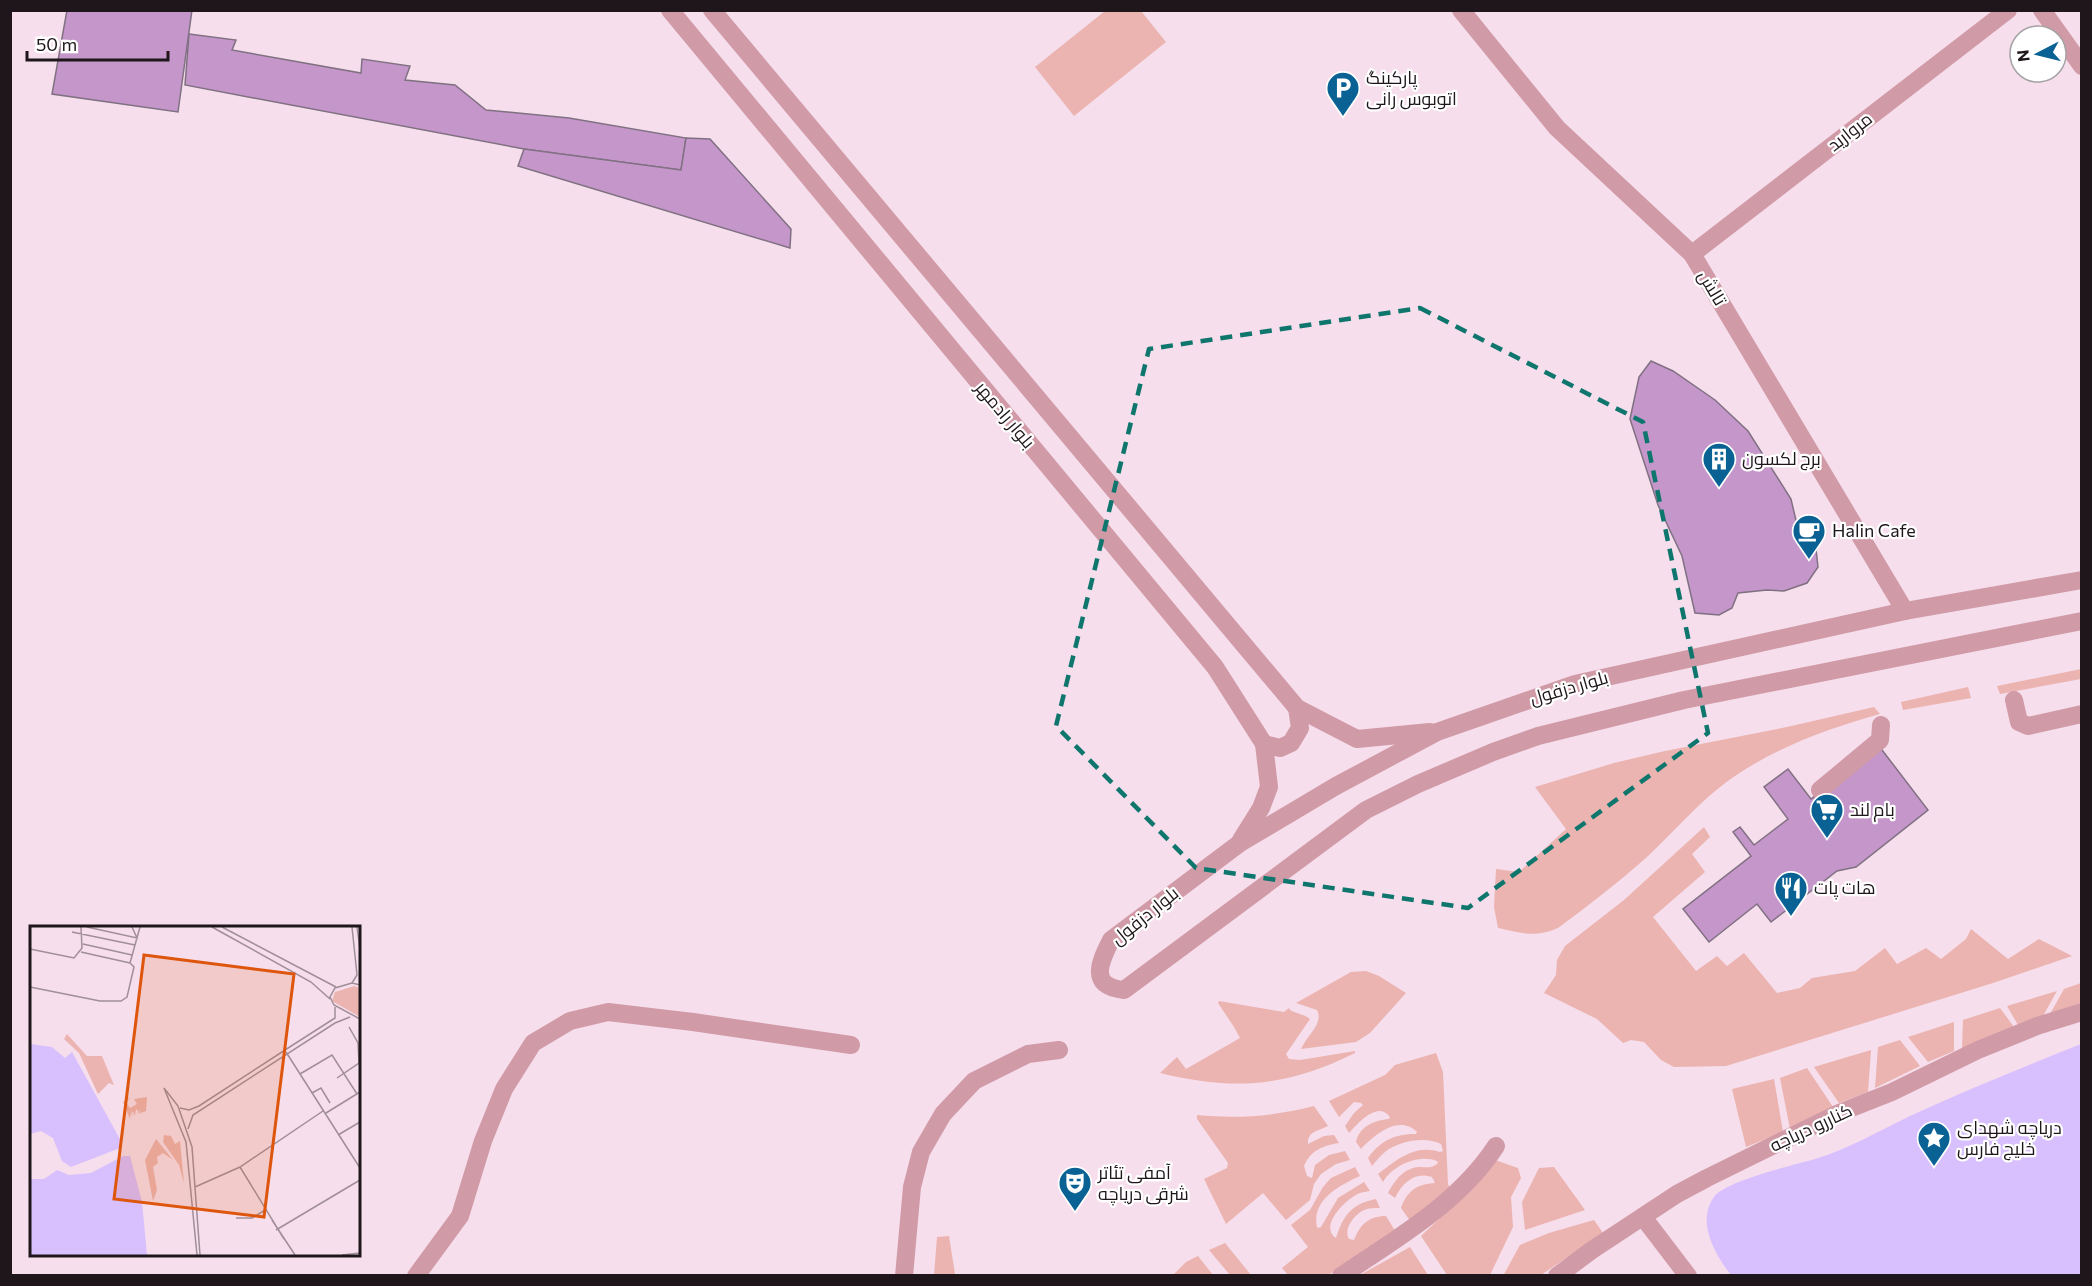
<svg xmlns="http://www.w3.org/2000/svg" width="2092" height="1286" font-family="Commissioner,Cairo,sans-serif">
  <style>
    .green { fill: #ebb4b0 }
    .water { fill: #d8bffe }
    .building { fill: #c496ca; stroke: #807182; stroke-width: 1.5 }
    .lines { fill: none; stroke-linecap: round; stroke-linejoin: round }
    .minor { stroke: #d19aa7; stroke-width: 18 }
    .marked { fill: none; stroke: #0f766e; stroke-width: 4.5; stroke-dasharray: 12 8; stroke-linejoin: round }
    .labels { text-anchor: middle; stroke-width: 4.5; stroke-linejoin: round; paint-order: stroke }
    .poi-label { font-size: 18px; fill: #1e161b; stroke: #fff; text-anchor: start }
    .street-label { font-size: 18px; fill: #1e161b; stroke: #fff }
    .inset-road { fill: none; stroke: #a08e98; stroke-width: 1.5 }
    .view { fill: #de560d; fill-opacity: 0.15; stroke: #de560d; stroke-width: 3 }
    .inset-edge { fill: none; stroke: #1e161b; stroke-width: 3 }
  </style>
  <rect width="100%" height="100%" fill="#f6deec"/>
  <g class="green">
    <path d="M1105 11H1141L1166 42 1074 116 1035 67Z"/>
    <path d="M2081 669V679L2000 694 1997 686Z"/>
    <path d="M1968 687 1971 698 1903 710 1901 702Z"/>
    <path d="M1874 707 1880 714C1830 728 1782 745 1738 774 1704 796 1677 829 1647 857 1619 882 1589 905 1558 928 1534 938 1522 933 1498 928L1494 907 1496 869 1519 872 1566 829 1535 787 1614 763 1665 751 1787 727Z"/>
    <path d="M1704 827 1710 837 1692 854 1705 872 1653 917 1696 971 1717 956 1727 966 1744 953 1777 993 1800 988 1812 978 1855 971 1885 948 1897 964 1926 948 1941 959 1966 939 1971 929 2008 959 2039 939 2072 956 1993 983 1726 1066 1674 1067 1661 1060 1644 1042 1631 1040 1623 1043 1597 1019 1544 993 1556 975 1557 960 1565 946 1624 900Z"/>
    <path d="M1366 971 1379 976 1406 993 1370 1033 1356 1042 1301 1049C1307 1035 1324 1024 1317 1010L1296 1003 1351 972Z"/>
    <path d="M2081 983V1003L2050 1014 2064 989Z"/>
    <path d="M2057 991 2043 1016 2018 1025 2007 1006Z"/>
    <path d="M1219 1001 1284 1012 1289 1008 1290 1010C1297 1014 1304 1014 1310 1019L1286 1054 1289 1059 1300 1060 1355 1051V1053C1287 1087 1233 1091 1160 1073L1177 1057 1186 1069 1240 1038 1234 1027 1218 1003Z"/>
    <path d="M2000 1008 2014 1027 1962 1049 1963 1020Z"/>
    <path d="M1954 1022V1051L1928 1062 1908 1037Z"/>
    <path d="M1900 1040 1920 1066 1875 1088 1878 1047Z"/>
    <path d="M1871 1050 1868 1092 1839 1103 1814 1067Z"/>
    <path d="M1436 1053 1443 1072 1448 1184 1450 1188 1411 1222 1401 1208C1407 1191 1417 1184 1435 1183L1432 1177C1415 1171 1402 1183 1395 1198L1388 1193C1395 1180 1404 1168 1419 1167 1427 1167 1431 1169 1438 1163L1437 1161C1419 1154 1393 1165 1383 1182L1378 1174C1397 1160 1414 1144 1440 1152L1443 1151 1441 1144C1425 1136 1399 1141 1385 1152 1380 1156 1376 1161 1372 1166L1368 1158C1381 1140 1395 1134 1416 1134L1417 1132C1399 1114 1374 1135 1361 1149L1356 1142C1359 1127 1374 1120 1389 1119L1390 1117C1378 1100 1358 1123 1349 1133L1345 1126 1354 1113 1363 1105 1361 1103 1354 1102 1339 1117 1329 1101 1385 1075 1395 1065Z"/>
    <path d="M1807 1068 1833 1107 1790 1129 1780 1078Z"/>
    <path d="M1774 1079 1783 1132 1746 1147 1732 1089Z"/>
    <path d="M1314 1106 1328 1126C1319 1131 1307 1131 1308 1144L1324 1136 1334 1135 1339 1143C1322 1146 1311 1150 1304 1166L1307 1176 1312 1178 1315 1165 1329 1155 1345 1151 1350 1160 1336 1164 1321 1174 1314 1184 1310 1200 1286 1220 1263 1193 1226 1224 1204 1179 1227 1168 1228 1163 1197 1119V1115C1238 1119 1275 1116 1314 1106Z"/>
    <path d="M1495 1160 1518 1168 1521 1178 1511 1197 1513 1227 1490 1275H1447L1421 1236 1456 1203Z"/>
    <path d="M1355 1167 1360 1176C1340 1185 1311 1200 1317 1227L1318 1228 1321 1227 1338 1198 1364 1182 1370 1191C1365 1192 1360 1192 1356 1195 1344 1201 1319 1227 1336 1238 1343 1216 1351 1204 1376 1199L1380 1208C1375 1208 1369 1208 1364 1210 1354 1215 1343 1229 1349 1239L1354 1240C1360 1225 1368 1216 1386 1216L1397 1234 1328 1275H1288L1282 1268 1308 1247 1291 1225 1310 1210 1323 1187 1331 1178Z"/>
    <path d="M1554 1167 1585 1210 1525 1230 1522 1202 1539 1168Z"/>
    <path d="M1594 1220 1603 1233 1541 1275 1503 1276 1520 1245 1549 1233Z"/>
    <path d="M949 1236 955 1274 934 1275 937 1237Z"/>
    <path d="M1225 1243 1251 1275H1230L1209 1250Z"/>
    <path d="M1410 1247 1428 1275H1360Z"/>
    <path d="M1198 1256 1213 1275H1173L1186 1262Z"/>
  </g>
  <path class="water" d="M2081 1044V1275H1731C1715 1254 1696 1222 1714 1197 1725 1181 1794 1165 1815 1159 1848 1149 1879 1131 1910 1116 1966 1090 2024 1067 2081 1044Z"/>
  <g class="building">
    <path d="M67 10H192L178 112 52 94Z"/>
    <path d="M189 34 236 40 232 50 361 73 362 59 410 66 405 80 455 85 486 110 569 118 686 138 681 170 524 149 185 85Z"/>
    <path d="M686 138 710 139 791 229 790 248 518 166 524 149 681 170Z"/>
    <path d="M1651 361 1673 371 1715 400 1748 431 1791 499 1798 529 1816 549 1818 567 1807 583 1784 591 1767 590 1738 593 1732 608 1719 615 1695 613 1682 556 1658 505 1630 419 1639 377Z"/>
    <path d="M1879 746 1928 810 1856 867 1837 871 1771 922 1757 904 1709 942 1683 909 1751 856 1733 832 1740 827 1754 845 1788 819 1764 787 1788 769 1811 799Z"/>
  </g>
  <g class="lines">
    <g class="minor">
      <path d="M670 10 1215 667 1264 744 1269 787 1261 808 1241 840"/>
      <path d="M712 10 1297 708 1357 739 1430 732"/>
      <path d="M1461 10 1557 128 1692 254 1905 611"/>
      <path d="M2042 10 2082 66"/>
      <path d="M1692 254 2008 10"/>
      <path d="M2082 580 1905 611 1575 684 1437 732 1336 786 1240 843 1111 940C1100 962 1088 986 1124 990L1366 810 1418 784 1493 752 1538 736 1684 700 2082 621"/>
      <path d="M2014 700 2019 722 2028 726 2082 714"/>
      <path d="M1264 744 1280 748 1291 743 1300 728 1297 708"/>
      <path d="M1820 790 1880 740 1881 725"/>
      <path d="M1643 1217 1688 1276"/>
      <path d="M416 1276 460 1216 483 1141 504 1089 533 1043 570 1021 608 1012 693 1022 851 1045"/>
      <path d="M904 1276 912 1187 921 1152 943 1114 974 1081 1028 1054 1059 1050"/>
      <path d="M1341 1276C1396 1239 1459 1203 1496 1146"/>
      <path d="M1557 1276 1592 1250 1677 1194 1707 1178 1839 1113 1892 1092 1978 1050 2037 1026 2082 1012"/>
    </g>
  </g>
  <path class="marked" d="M1420 308 1643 422 1708 733 1468 908 1196 868 1056 726 1149 349Z"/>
  <defs>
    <symbol id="parking-pin" viewBox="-11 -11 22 30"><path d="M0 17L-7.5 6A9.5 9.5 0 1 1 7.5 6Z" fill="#096293" stroke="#fff"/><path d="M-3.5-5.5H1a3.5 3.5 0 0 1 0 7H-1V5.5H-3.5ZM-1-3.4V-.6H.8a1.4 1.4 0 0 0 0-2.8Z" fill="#fff"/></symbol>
    <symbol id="building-pin" viewBox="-11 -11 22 30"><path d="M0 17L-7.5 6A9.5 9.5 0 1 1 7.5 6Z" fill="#096293" stroke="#fff"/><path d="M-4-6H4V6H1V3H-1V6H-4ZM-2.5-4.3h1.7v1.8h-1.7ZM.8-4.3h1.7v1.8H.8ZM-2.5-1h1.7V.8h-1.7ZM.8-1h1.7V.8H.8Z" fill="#fff"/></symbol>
    <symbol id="cafe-pin" viewBox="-11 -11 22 30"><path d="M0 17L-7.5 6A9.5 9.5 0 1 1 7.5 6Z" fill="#096293" stroke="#fff"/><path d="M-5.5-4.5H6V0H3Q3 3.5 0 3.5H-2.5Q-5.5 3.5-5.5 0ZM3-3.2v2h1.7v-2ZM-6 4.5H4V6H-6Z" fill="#fff"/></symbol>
    <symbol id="supermarket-pin" viewBox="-11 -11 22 30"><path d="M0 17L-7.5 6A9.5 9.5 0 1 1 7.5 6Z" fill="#096293" stroke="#fff"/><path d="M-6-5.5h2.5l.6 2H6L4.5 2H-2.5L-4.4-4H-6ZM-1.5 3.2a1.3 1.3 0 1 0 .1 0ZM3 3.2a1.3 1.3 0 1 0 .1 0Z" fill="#fff"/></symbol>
    <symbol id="restaurant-pin" viewBox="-11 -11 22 30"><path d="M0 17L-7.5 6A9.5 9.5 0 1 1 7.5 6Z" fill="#096293" stroke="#fff"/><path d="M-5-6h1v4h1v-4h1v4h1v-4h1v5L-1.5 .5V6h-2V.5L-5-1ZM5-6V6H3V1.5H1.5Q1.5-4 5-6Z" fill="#fff"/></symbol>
    <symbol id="sight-pin" viewBox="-11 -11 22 30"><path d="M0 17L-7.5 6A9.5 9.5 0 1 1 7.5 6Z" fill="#096293" stroke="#fff"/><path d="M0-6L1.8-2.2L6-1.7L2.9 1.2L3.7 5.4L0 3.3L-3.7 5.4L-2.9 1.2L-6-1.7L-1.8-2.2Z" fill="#fff"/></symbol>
    <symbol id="theatre-pin" viewBox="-11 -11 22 30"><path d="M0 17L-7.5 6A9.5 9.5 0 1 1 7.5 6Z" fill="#096293" stroke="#fff"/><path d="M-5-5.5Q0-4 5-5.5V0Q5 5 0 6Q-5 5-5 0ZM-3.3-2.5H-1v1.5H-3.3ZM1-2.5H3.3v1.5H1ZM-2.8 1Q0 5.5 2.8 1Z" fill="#fff"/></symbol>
  </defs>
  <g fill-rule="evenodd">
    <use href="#parking-pin" x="1324" y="69" width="38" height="52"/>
    <use href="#building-pin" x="1700" y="440" width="38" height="52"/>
    <use href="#cafe-pin" x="1790" y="512" width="38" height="52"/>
    <use href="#supermarket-pin" x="1808" y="791" width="38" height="52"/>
    <use href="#restaurant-pin" x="1772" y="869" width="38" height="52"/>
    <use href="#sight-pin" x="1915" y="1119" width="38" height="52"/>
    <use href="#theatre-pin" x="1056" y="1164" width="38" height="52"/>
  </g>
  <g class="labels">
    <g class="poi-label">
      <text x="1366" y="84">پارکینگ<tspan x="1366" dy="21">اتوبوس رانی</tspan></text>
      <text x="1742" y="465">برج لکسون</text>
      <text x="1832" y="537">Halin Cafe</text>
      <text x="1850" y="816">بام لند</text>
      <text x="1814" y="894">هات پات</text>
      <text x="1957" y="1134">دریاچه شهدای<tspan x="1957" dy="21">خلیج فارس</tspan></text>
      <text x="1098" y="1179">آمفی تئاتر<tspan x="1098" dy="21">شرقی دریاچه</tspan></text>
    </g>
    <g class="street-label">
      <text transform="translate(1850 132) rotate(-38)" y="6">مروارید</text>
      <text transform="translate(1712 288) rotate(59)" y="6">تالش</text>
      <text transform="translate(1005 415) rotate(50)" y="6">بلوار رادمهر</text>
      <text transform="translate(1569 688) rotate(-16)" y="6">بلوار دزفول</text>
      <text transform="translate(1145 916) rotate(-39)" y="6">بلوار دزفول</text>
      <text transform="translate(1811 1128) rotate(-25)" y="6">کناررو دریاچه</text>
    </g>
  </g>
  <g transform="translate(30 926)">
    <rect width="330" height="330" fill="#f6deec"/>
    <path d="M324 60 330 62V91L302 75 305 66ZM37 108 57 130H72L84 159 79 157 68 168 49 127 34 113ZM101 171 96 176 100 182 107 178 104 173 117 171 116 185 111 187 109 183 110 187 109 188 108 185 106 183 105 190 104 187 101 185 104 191 101 187 100 193 93 176ZM134 209 141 210 145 218 150 215 154 257 149 239 133 216ZM126 213 143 234 133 227 127 231 128 237 123 241 127 264 123 275 115 234Z" fill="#ebb4b0"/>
    <path d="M0 118 22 121 35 132 42 126 91 215 90 222 41 241 32 235 23 212 11 205 0 208ZM93 230H100L112 276 117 329H0V253H14L27 244 39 249 61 247Z" fill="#d8bffe"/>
    <path class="inset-road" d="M57 1 107 12 102 1M182 1 281 56 300 73M192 1 306 61M327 1 330 23M42 6 105 19M53 18 102 29M0 23 44 32 52 22 51 1M51 26 100 37M100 37 110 1M322 57 327 49 322 1M330 59 322 57 305 62 300 71 304 79 330 93M0 61 70 75H91L97 71 104 41 100 37M256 126 330 242M270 148 302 129 327 168M307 152 329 137 328 117 319 101M282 167 291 162 300 177M150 182 159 184 169 180 255 124 305 92V81M296 187 330 166M158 203 163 189 305 97 320 91M308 209 330 196M210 241 254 313M165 261 210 241 293 185M206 292H222L235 284M242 294 265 329M246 304 330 254M167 329 156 216 134 162 148 180 162 221 170 329M312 329 330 327"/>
    <path class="view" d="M114 29 264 48 234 291 84 273Z"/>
    <rect width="330" height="330" class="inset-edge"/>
  </g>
  <rect width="2092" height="1286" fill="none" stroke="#1e161b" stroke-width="24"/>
  <g transform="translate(2038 54) rotate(263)"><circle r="28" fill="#ffffff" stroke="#a5a2a4" stroke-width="1.5"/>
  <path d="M0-4.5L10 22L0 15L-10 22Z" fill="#096293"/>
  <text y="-9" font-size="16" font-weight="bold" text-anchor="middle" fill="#1e161b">N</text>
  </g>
  <path d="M27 51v9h141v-9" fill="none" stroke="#1e161b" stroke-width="3"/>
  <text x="36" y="51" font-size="18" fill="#1e161b" stroke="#ffffff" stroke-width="4.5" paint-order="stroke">50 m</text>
</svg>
